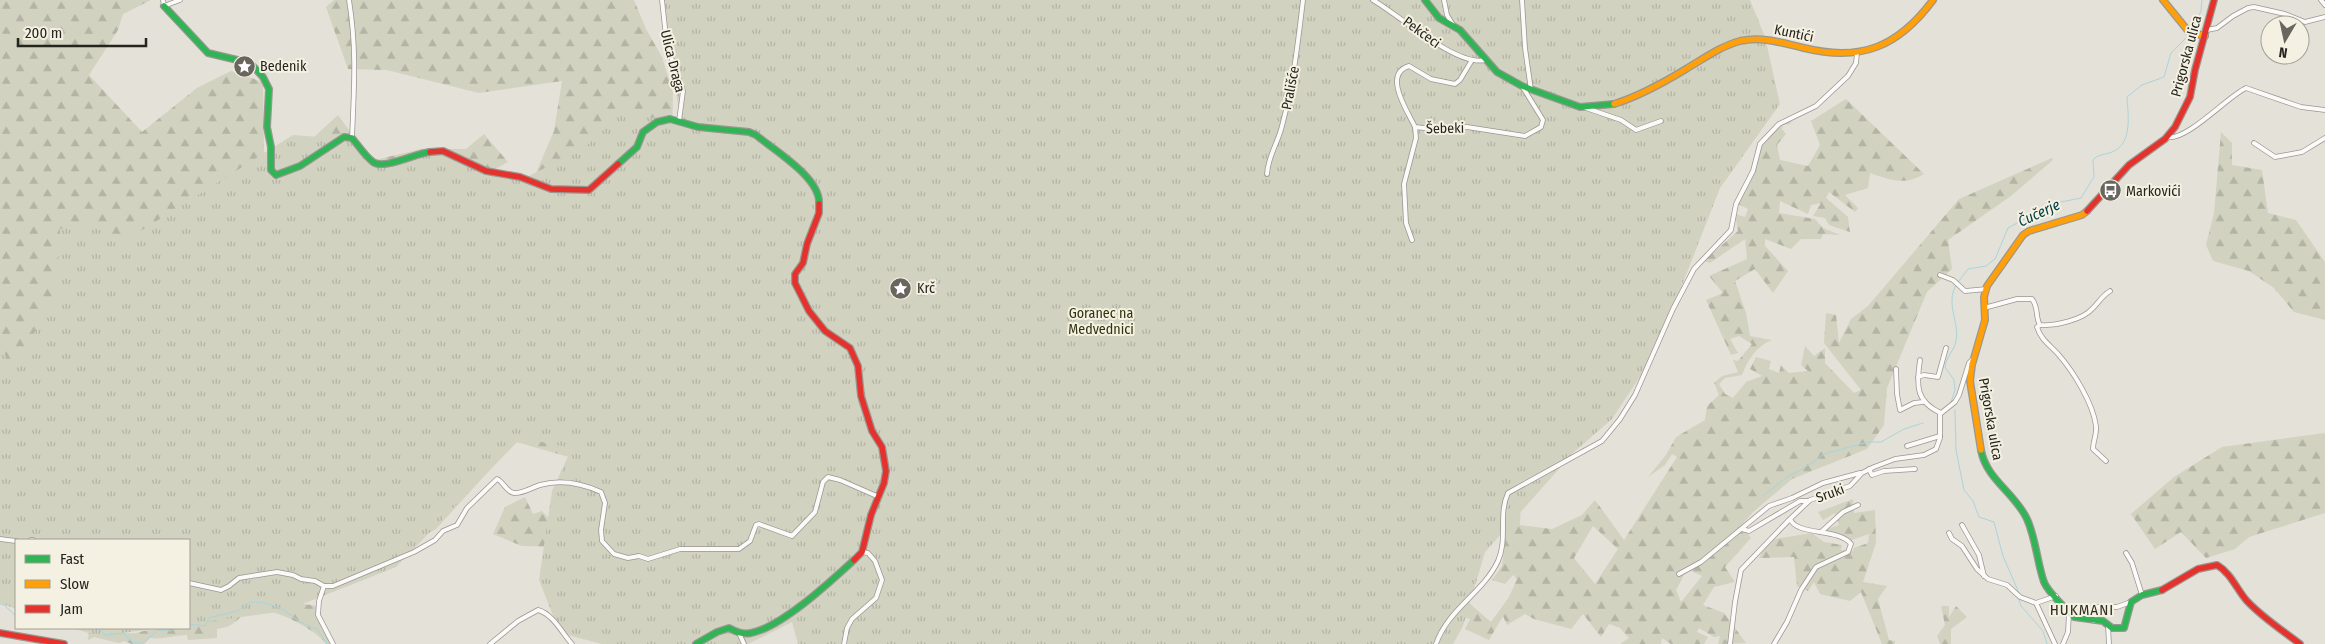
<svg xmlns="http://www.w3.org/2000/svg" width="2325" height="644" font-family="'Fira Sans Condensed',sans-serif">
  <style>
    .forest { fill: url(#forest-firs); fill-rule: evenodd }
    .park { fill: url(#park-tufts) }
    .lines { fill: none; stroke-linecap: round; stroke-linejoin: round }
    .stream { stroke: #aad4da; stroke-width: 1 }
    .street-casing { stroke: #999791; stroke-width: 5.5 }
    .fast-casing { stroke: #999791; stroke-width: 8 }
    .slow-casing { stroke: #999791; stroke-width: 8 }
    .jam-casing { stroke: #999791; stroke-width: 8 }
    .street { stroke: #fbfaf9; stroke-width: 4 }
    .fast { stroke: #30b455; stroke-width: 5.5 }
    .slow { stroke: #ff9f0a; stroke-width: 5.5 }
    .jam { stroke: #e5322d; stroke-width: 5.5 }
    .labels { text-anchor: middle; stroke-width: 4; stroke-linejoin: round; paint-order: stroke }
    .street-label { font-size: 14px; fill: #26241e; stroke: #f5f1e2 }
    .poi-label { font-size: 14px; fill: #26241e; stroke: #f5f1e2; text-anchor: start }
    .park-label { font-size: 14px; fill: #2f320c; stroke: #f5f1e2 }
    .water-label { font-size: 15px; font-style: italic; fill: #003d45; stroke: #f5f1e2 }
    .neighbourhood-label { font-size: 15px; letter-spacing: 1px; fill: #322e22; stroke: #f5f1e2 }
  </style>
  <defs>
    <pattern id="forest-firs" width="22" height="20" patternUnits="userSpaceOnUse" patternTransform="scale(1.25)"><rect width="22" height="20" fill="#d1d2bf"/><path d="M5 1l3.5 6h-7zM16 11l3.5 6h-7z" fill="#b3b4a4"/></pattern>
    <pattern id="park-tufts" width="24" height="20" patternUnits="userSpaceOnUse" patternTransform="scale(1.25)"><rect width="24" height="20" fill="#d1d2bf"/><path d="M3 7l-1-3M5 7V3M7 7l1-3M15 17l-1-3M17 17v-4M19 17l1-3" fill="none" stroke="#b3b4a4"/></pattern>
  </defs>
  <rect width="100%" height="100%" fill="#e4e1d9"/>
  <g class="forest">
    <path d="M0 0H151L123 14 118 30 89 75 142 132 197 88 231 71 263 82 264 152 270 157 313 138 338 115 371 161 421 149H466L484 134 508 162 479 178 529 189 554 131 562 81 479 93 387 70 348 69 326 7 334 0H634L646 29 662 57 673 93 661 644 555 547 522 546 493 534 505 507 525 497 533 514 542 511 549 519 579 460 513 441 496 463 436 529 398 550 189 540 0 414Z"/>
    <path d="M1846 99 1924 174C1904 186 1891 180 1870 173L1868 188 1845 195 1858 208 1855 212 1829 192 1826 198 1848 217 1850 232 1829 225 1825 218 1813 216 1821 203 1811 205 1808 214 1780 201 1779 213 1815 219 1823 228 1840 235 1823 234 1821 239H1801L1791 249 1765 239V246L1788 271 1773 293 1755 269 1735 281 1746 313 1750 336 1772 340C1756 346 1748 360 1742 375L1725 378 1719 384 1725 394 1733 398 1746 382 1762 376 1750 369 1756 357 1771 361 1769 369 1779 373 1781 365 1789 373 1808 371 1801 365 1805 346 1814 356 1825 348V363L1854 393 1861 390 1824 343 1826 313 1836 315 1839 343 1851 319 1868 306 1959 199 2052 158 2053 160 2011 196 1948 240 1952 269 1927 292 1887 388 1884 425 1867 449 1792 479 1753 512 1741 526 1751 538 1725 567 1735 582 1714 587 1703 605 1724 613 1746 643 1718 644 1720 636 1714 637 1699 628 1697 632 1708 637 1704 644H1671L1662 638 1661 644H1620L1629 638 1620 628 1609 624 1601 637 1583 614 1571 629 1534 619 1525 614 1507 625 1503 616 1489 640 1465 629 1470 619 1464 617 1469 603 1491 622 1509 597 1517 579 1513 575 1505 584 1492 580 1502 566 1508 509 1521 503 1520 525 1552 529 1582 515 1595 500 1624 540 1677 457 1672 454 1665 465 1648 477 1666 455 1676 437 1705 420 1707 406 1719 395 1714 383 1722 376 1738 372 1733 360 1738 361 1752 344 1739 336 1730 339 1738 353 1731 355 1706 300 1723 293 1709 276 1747 259 1745 239 1710 263 1704 261 1738 231 1735 214 1745 217 1748 209 1736 203 1754 171 1761 145 1782 122 1793 118 1790 124 1783 125 1782 129 1786 134 1777 145 1780 160 1808 166 1820 145 1811 121ZM1593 526 1618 549 1595 584 1574 558ZM1687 569 1702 576 1681 602 1676 590Z"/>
    <path d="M2221 132 2232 143V165L2262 170 2268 213 2296 220 2325 262V320L2294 312 2274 288 2249 271 2213 261 2206 245 2214 213Z"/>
    <path d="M2325 433V513L2249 537 2235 549 2206 558 2181 532 2155 549 2131 514 2174 477 2222 447Z"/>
    <path d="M1853 499 1854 513 1875 510 1876 543 1863 582 1887 586 1878 599 1889 640 1895 641V644H1882L1861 592 1850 601 1820 594 1814 582 1808 591 1797 586 1794 557 1759 558 1769 540 1812 533 1824 542 1842 545 1841 550 1853 551 1854 548 1868 543 1869 534 1852 540 1824 530 1839 525 1835 513 1823 520 1818 512Z"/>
    <path d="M246 595 317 606V615L332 644H326C317 630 268 604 250 610 243 612 241 618 235 622 230 626 224 628 217 629V638L188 640 187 635C174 635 163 640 150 638L144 644H132L124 641 119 643 94 637 88 640 89 630 92 628H103L109 634C118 632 129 634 136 633 154 628 171 628 189 628L193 614V606L232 605Z"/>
    <path d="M1941 606H1949V617L1956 606 1967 617 1951 629V644H1940L1937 636 1945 625Z"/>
  </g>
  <g class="park">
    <path d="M661 0H1750L1765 37 1780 104 1720 188 1655 354 1612 419 1574 452 1485 552 1463 626 1453 644H798L792 622 748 644H602L560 633 539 580 552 491 572 448 521 438 396 567 285 611 189 624V540H16V609L0 603V340L10 368 56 301 60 229 83 224 128 239 293 135 347 139 378 169 425 151 451 152 491 174 527 177 584 148 622 112 681 123Z"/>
    <path d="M73 628H162L98 636Z"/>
  </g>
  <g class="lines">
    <g class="stream">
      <path d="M2193 30 2201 11 2202 0"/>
      <path d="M1958 282 1968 269 1986 266 1995 259 2008 228 2028 217 2051 208 2056 203 2081 198 2094 177 2093 160C2098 154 2105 155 2112 152 2133 144 2128 114 2127 97L2142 85 2164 77 2171 53 2190 34"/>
      <path d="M1951 402 1955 390 1954 380 1945 367C1946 357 1954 351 1956 341 1960 323 1945 304 1956 285"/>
      <path d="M1955 410 1956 450 1964 490 1973 501 1979 517 1994 522 2003 556 2019 593"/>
      <path d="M1763 496 1787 477 1801 470 1824 454 1868 442H1881L1904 429 1923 423"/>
      <path d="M2018 597 2021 606 2043 631 2047 644"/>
      <path d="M0 604 4 605 16 616"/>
      <path d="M189 624 205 626 209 618 237 611 251 602 264 603 281 608 300 622 318 630 327 644"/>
      <path d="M98 628 105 635 123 633 133 643H143L158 630 171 631 174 628"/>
    </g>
    <defs>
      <g id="street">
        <path d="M163 0 164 6 180 0"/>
        <path d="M349 0C357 49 354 89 352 138"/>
        <path d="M662 0 667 46 683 91 679 121"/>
        <path d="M1373 0C1399 15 1457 67 1485 60"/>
        <path d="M1444 0 1447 15 1453 25"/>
        <path d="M1522 0 1525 48 1531 90"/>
        <path d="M2321 0 2325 5"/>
        <path d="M2207 30 2217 28 2233 16 2248 8 2254 7 2285 14 2305 22 2325 17"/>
        <path d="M1586 108 1621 120 1636 130 1661 121"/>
        <path d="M1415 127C1408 112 1382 74 1409 66L1431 79 1455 84 1460 80 1472 60"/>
        <path d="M2167 137C2186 142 2228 96 2246 88L2301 107 2325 110"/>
        <path d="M2254 143 2275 157 2302 152 2325 138"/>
        <path d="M1267 174C1268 156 1278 143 1282 126 1293 85 1298 43 1303 0"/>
        <path d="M1412 240 1406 223 1404 184 1416 138 1415 127 1433 129 1467 127 1525 136 1541 127 1543 120 1522 86"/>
        <path d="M1940 275 1953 280 1965 291 1987 289"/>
        <path d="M1984 308 2017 299H2032C2039 308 2035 317 2040 325 2055 326 2083 320 2093 308 2099 302 2102 296 2110 291"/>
        <path d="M2040 325 2037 327C2041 340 2050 345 2058 354 2073 371 2093 403 2096 426 2097 434 2093 441 2093 449L2106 461"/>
        <path d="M1920 360C1916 386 1916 402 1941 413"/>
        <path d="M1896 369 1897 394 1900 410 1914 403 1923 402"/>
        <path d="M1918 377 1924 375 1938 377 1946 348"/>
        <path d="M1907 446 1940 436"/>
        <path d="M1869 469 1872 475 1884 471 1915 469"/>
        <path d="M1962 525 1979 555 1984 576"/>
        <path d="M1742 529 1749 531 1800 501H1808"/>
        <path d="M1821 532 1843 512 1858 505"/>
        <path d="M1949 533 1952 539 1962 546 1977 569 1988 579 2007 585 2020 597 2036 603 2056 596"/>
        <path d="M0 539 16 541"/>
        <path d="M31 540H33"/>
        <path d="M2126 553 2132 563 2142 595"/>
        <path d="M1679 574 1701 562 1769 506 1792 498 1823 483 1860 473"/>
        <path d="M189 583 221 590 229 586 239 578 277 572 293 575 301 579 315 581 324 586 319 601 318 615 333 644"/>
        <path d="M324 586H333L414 552 435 540 443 531 457 525 467 508 497 479C504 482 506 492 514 493 522 494 533 487 540 485 561 479 581 483 601 492L605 503 601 530 602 541 614 554 628 558 639 556 648 559 680 549H739L750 541 756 525 759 524 792 536 815 512 823 482 828 477 840 480 879 497"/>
        <path d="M2036 603 2055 644"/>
        <path d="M2094 621 2096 607H2117L2131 602"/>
        <path d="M2108 626 2109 644"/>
        <path d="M739 633 744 644"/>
        <path d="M490 644 518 621 538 610C553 614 562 633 572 644"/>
        <path d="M844 644 847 628 852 619 876 598 882 580 875 561 868 553 862 552"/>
        <path d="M1436 644C1448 609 1483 593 1498 561 1508 539 1498 514 1508 493L1602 441 1620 419 1635 395 1673 309 1694 269 1731 230 1736 204 1753 171 1760 144 1779 124 1816 106 1848 76 1856 63 1857 53"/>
        <path d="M1730 644 1735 602 1741 570 1789 520"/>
        <path d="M1774 644 1787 622 1801 590 1816 567 1848 552 1851 544C1839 528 1797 536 1790 519L1810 500 1850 486 1862 473 1874 467 1895 459 1924 455 1936 449 1940 438V414L1955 402 1959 395 1969 363 1973 359"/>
        <path d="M2063 644 2068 632 2069 613"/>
      </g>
      <g id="fast">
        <path d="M1425 0 1439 18 1460 30 1497 72 1522 86 1580 107 1614 104"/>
        <path d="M164 6 208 53 250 63 263 77 269 89 267 127 271 147V170L276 175 300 166 344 137 352 138C358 145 365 156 373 162 384 170 416 153 430 152"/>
        <path d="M618 164 637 147 643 132 657 122 670 119 698 127 749 132 756 135C775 151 821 178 819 204"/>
        <path d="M1981 450C1986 479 2015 493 2027 519 2036 539 2037 562 2044 582 2049 594 2065 607 2074 617L2103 621 2112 628H2124L2131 602 2142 595 2162 590"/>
        <path d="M696 644 717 632 729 628C736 632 743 635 751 633 782 627 831 581 854 560"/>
      </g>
      <g id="slow">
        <path d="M2163 0 2189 32 2205 36"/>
        <path d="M1614 104C1640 96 1663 83 1686 69 1703 59 1721 46 1740 41 1762 36 1782 43 1804 48 1861 62 1898 47 1933 0"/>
        <path d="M1981 450 1970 381 1972 365 1985 320 1984 297 1987 286 2023 235 2029 231 2082 215 2087 211"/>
      </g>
      <g id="jam">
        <path d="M430 152 443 151 486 171 520 177 551 189 589 190 618 164"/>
        <path d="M819 204V213L807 244 803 263 795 274V283L809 311 825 331 850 348 858 366 861 396 872 431 882 447 886 471 884 483 871 515 862 552 854 560"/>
        <path d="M2087 211 2129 165 2165 139 2175 127 2190 97 2195 70 2214 0"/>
        <path d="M2162 590 2198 569 2217 565C2231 573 2237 590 2247 601 2263 618 2282 630 2300 644"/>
        <path d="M0 633 64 644"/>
      </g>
    </defs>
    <use href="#street" class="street-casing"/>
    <use href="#fast" class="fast-casing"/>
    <use href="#slow" class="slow-casing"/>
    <use href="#jam" class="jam-casing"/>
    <use href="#street" class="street"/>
    <use href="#fast" class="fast"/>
    <use href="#slow" class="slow"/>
    <use href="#jam" class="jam"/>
  </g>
  <defs>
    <symbol id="sight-disc" viewBox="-11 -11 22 22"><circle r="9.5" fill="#68665f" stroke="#f5f1e2"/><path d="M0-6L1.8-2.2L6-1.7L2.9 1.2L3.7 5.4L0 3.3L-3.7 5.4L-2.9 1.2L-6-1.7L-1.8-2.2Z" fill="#fff"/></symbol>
    <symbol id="bus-disc" viewBox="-11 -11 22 22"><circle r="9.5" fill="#68665f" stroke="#f5f1e2"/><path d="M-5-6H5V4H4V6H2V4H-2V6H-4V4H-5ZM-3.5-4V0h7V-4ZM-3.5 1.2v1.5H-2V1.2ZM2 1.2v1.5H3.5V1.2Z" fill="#fff"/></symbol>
  </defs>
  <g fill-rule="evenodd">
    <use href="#sight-disc" x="232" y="54" width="25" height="25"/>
    <use href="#bus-disc" x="2098" y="178" width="25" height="25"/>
    <use href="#sight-disc" x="888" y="276" width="25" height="25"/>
  </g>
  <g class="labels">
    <g class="street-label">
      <text transform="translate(1422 32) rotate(36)" y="5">Pekčeci</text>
      <text transform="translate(1794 33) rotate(12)" y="5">Kuntići</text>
      <text transform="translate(2186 56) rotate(-75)" y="5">Prigorska ulica</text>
      <text transform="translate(673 61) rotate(76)" y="5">Ulica Draga</text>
      <text transform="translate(1290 88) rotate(-79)" y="5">Prališće</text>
      <text transform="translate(1445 128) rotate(-1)" y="5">Šebeki</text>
      <text transform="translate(1991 419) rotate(80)" y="5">Prigorska ulica</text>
      <text transform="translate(1830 493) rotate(-20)" y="5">Sruki</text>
    </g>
    <g class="poi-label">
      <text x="260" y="71">Bedenik</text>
      <text x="2126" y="196">Markovići</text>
      <text x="917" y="293">Krč</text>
    </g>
    <g class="park-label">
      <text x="1101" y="318">Goranec na<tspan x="1101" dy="16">Medvednici</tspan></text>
    </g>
    <g class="water-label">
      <text transform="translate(2039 213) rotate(-25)" y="5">Čučerje</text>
    </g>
    <g class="neighbourhood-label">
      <text x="2082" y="615">HUKMANI</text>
    </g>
  </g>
  <rect x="15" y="539" width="175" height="90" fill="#f5f1e2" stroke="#a29f94"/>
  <rect x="25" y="555" width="25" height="8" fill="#30b455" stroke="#a29f94"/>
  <text x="60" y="564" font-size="15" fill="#26241e">Fast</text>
  <rect x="25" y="580" width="25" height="8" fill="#ff9f0a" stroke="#a29f94"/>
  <text x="60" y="589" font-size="15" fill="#26241e">Slow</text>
  <rect x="25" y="605" width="25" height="8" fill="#e5322d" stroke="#a29f94"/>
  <text x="60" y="614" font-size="15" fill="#26241e">Jam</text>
  <g transform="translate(2285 40) rotate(189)"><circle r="24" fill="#f5f1e2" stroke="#a29f94"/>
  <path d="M0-4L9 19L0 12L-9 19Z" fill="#68665f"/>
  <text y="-8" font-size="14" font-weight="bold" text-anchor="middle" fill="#26241e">N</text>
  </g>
  <path d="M18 38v8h128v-8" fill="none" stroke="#26241e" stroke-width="2.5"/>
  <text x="25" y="38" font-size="15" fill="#26241e" stroke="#f5f1e2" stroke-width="4" paint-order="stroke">200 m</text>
</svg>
